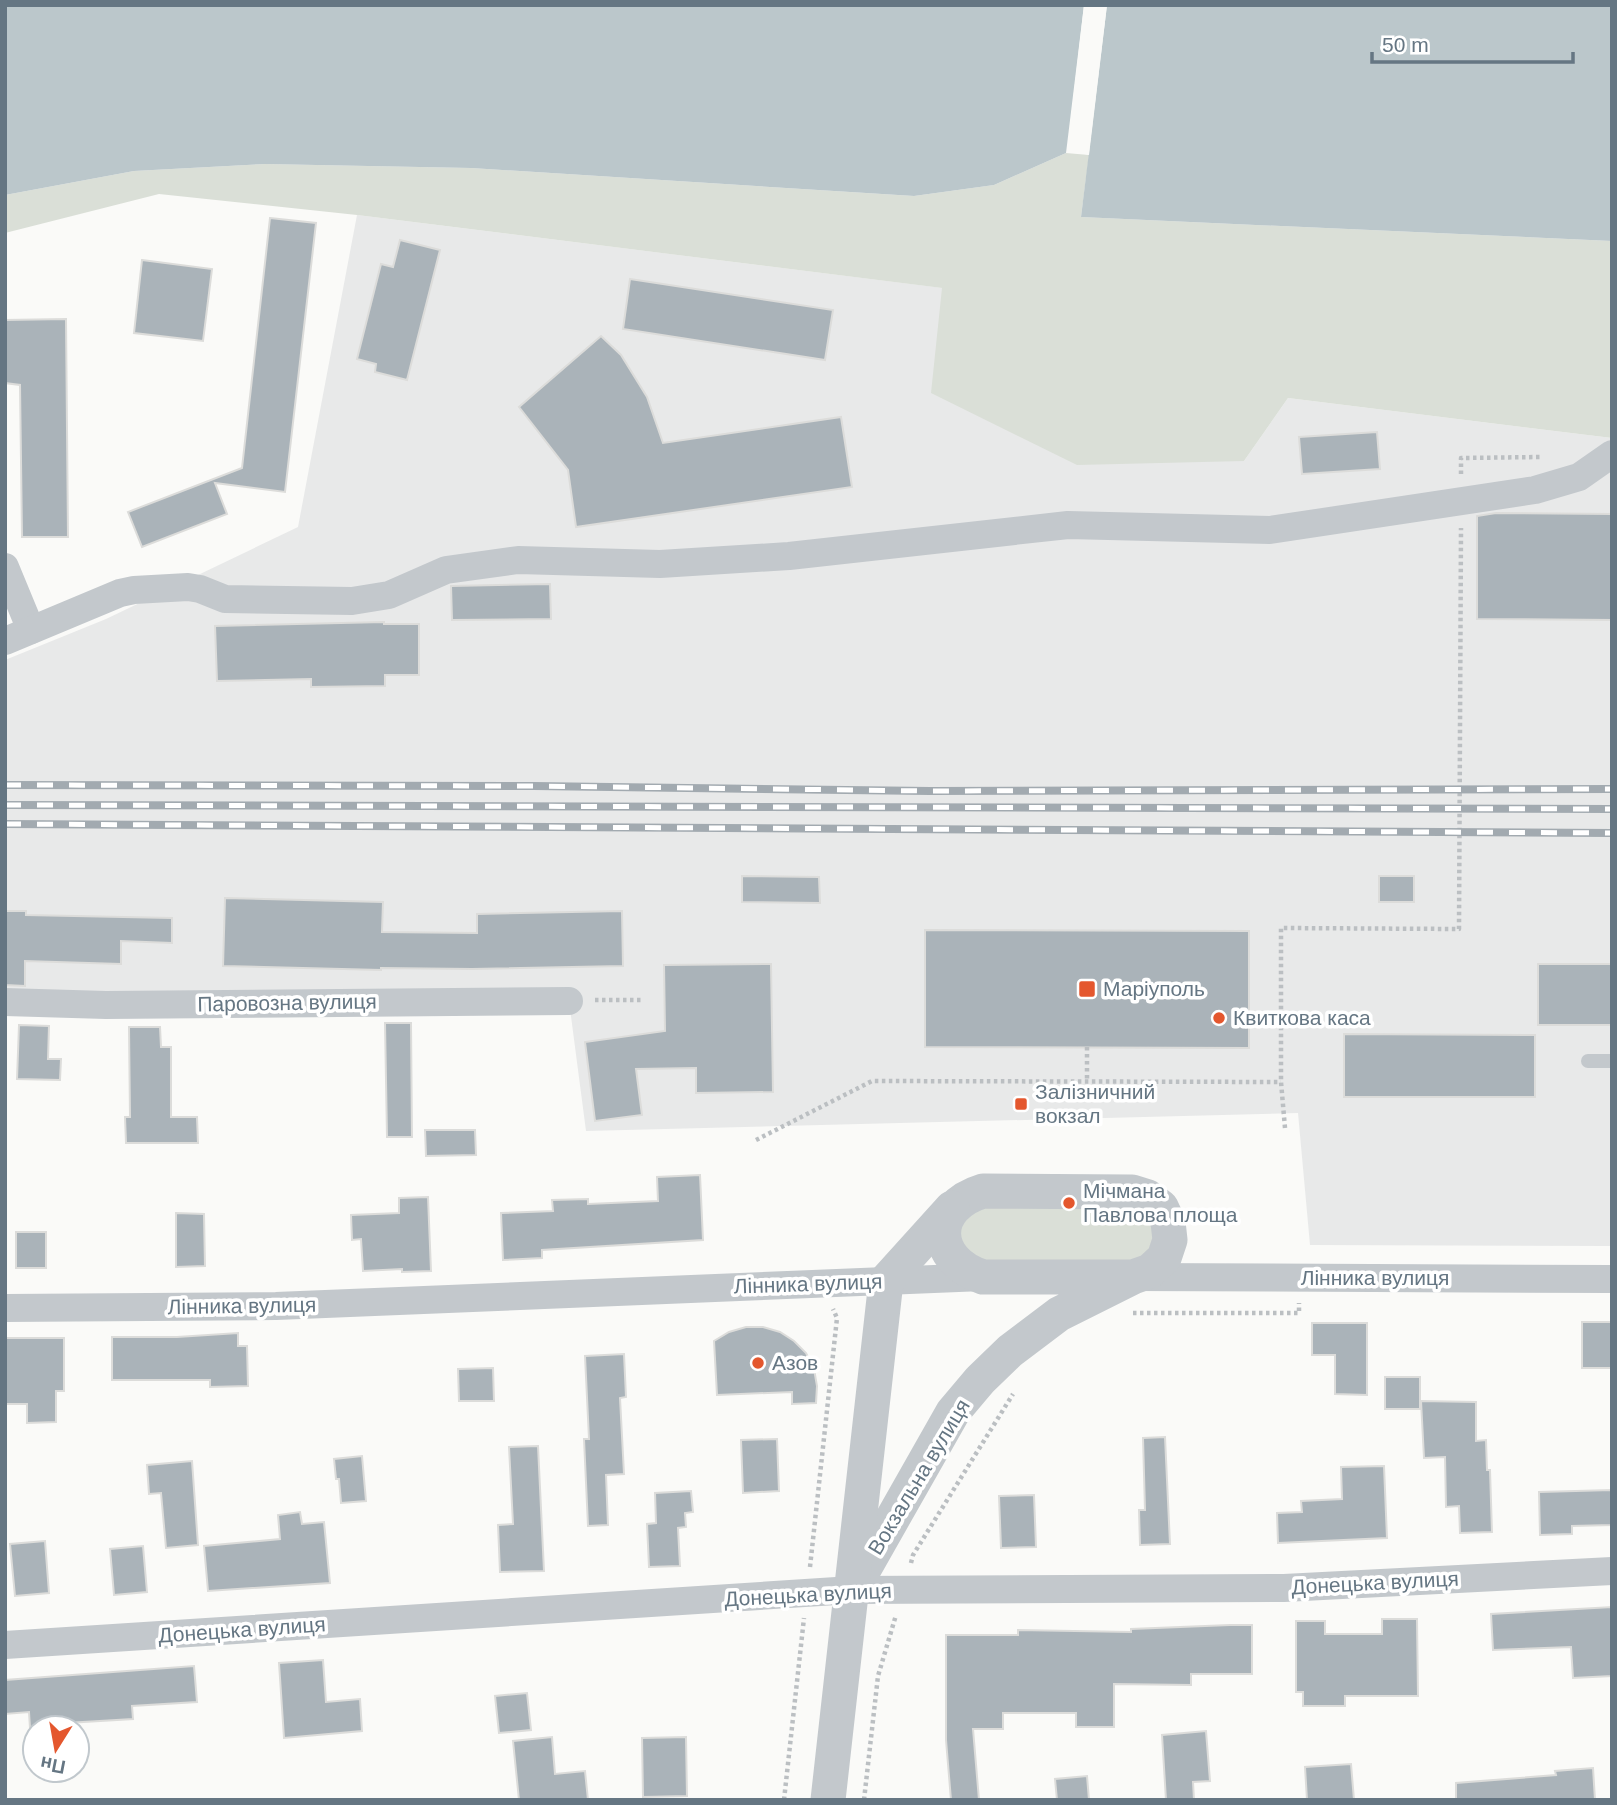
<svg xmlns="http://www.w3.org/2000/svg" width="1617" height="1805" font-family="Arial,sans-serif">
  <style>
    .built { fill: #e8e9e9 }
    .green { fill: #dadfd7 }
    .water { fill: #bbc7cb }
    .pier { fill: #fafaf8 }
    .building { fill: #aab3b9; stroke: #dcdcda; stroke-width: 2 }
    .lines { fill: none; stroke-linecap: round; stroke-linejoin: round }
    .path { stroke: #bbbfc2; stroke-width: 4.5; stroke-dasharray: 3.5 3.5; stroke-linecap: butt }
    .service { stroke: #c3c8cc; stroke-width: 14 }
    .minor { stroke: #c3c8cc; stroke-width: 28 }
    .tertiary { stroke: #c3c8cc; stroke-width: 35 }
    .rail-casing { stroke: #a2aab0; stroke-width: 8 }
    .rail { stroke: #fff; stroke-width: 5; stroke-dasharray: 16; stroke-linecap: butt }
    .poi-dot { fill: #e4572e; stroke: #fff; stroke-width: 2.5 }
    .labels { text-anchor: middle; stroke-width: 7; stroke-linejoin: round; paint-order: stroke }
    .poi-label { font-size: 21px; fill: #657683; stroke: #fff; text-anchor: start }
    .street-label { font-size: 21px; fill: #657683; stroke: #fff }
  </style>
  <rect width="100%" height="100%" fill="#fafaf8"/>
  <path class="built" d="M357 215 943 288 1244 461 1288 398 1612 438V1246L1310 1245 1298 1113 586 1131 569 1001 5 990V660L106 619 298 527Z"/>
  <g class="green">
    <path d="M1066 153 1089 155 1081 217 1612 241V438L1288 398 1244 461 1077 465 931 393 942 288 357 215 159 194 5 233V195L134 171 265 164 471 168 914 196 994 185Z"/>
    <path d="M1131 1203 1160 1222 1143 1263H971L954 1222 972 1205Z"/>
  </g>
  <g class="water">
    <path d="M5 5H1084L1066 153 994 185 914 196 471 168 265 164 134 171 5 195Z"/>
    <path d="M1107 5H1612V241L1081 217Z"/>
  </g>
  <g class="pier">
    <path d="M1084 5H1088L1070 153H1067Z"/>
    <path d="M1104 5H1107L1089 155 1085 154Z"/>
  </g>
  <g class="building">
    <path d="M270 218 316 223 285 492 215 483 227 514 142 547 128 512 242 468Z"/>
    <path d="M400 240 440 250 407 380 375 372 376 364 357 359 381 264 393 267Z"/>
    <path d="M142 260 212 269 203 341 134 333Z"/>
    <path d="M630 279 833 310 825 360 623 329Z"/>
    <path d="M66 319 68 537H22L20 385 5 383V320Z"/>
    <path d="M601 336 621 355 647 397 663 443 841 417 852 487 576 527 568 470 519 407Z"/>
    <path d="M1377 432 1380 469 1302 474 1299 437Z"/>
    <path d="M1496 513 1612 514V620L1477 619V516Z"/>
    <path d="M550 584 551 619 452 620 451 586Z"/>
    <path d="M384 622V624H419V675H385V686L311 687V679L217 681 215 626Z"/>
    <path d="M742 876 819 877 820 903 742 902Z"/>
    <rect x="1379" y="876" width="35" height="26"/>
    <path d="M225 898 383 902 382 932 477 933V914L622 911 623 966 472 969 381 968V970L223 966Z"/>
    <path d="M5 911H26V915L172 918V943L121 941V964L25 961V986L5 985Z"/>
    <path d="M925 930 1249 931V1048L925 1047Z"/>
    <path d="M771 964 773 1092 696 1093V1068L636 1069 642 1115 595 1121 585 1042 665 1031 664 965Z"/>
    <rect x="1538" y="964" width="74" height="61"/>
    <path d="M385 1023H411L412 1137H387Z"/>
    <path d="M19 1025 49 1026 48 1059H61L60 1080 17 1079Z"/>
    <path d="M129 1027H160L161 1047H171V1117H197L198 1143H126L125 1117H130Z"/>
    <path d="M1344 1034 1535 1035V1097H1344Z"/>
    <path d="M425 1130H475L476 1155 426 1156Z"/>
    <path d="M700 1175 703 1240 542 1250V1258L503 1260 501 1213 553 1211 552 1200 588 1199V1204L658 1201 657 1177Z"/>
    <path d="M428 1197 431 1271 402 1272V1269L363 1271 361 1239 352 1240 351 1215 399 1213V1198Z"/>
    <path d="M176 1213 204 1214 205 1266 176 1267Z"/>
    <rect x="16" y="1232" width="30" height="36"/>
    <rect x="1582" y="1322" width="30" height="46"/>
    <path d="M1312 1323H1367V1395L1335 1394V1355H1312Z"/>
    <path d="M746 1327H763L780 1332 794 1341 806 1353 814 1369 817 1386 816 1403 792 1404V1392L717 1395 714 1341 729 1332Z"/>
    <path d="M238 1333V1346H247L248 1386 210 1387V1380H112V1337H177Z"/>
    <path d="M5 1338H64V1391H56V1422L27 1423V1404H5Z"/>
    <path d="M624 1354 626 1397 620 1398 624 1474 606 1475 608 1525 588 1526 584 1439H589L585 1356Z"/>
    <path d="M493 1368 494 1401H459L458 1369Z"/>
    <rect x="1385" y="1377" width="35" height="32"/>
    <path d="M1421 1401 1476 1402V1441L1486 1440 1487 1470H1490L1492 1532 1460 1533 1459 1506 1446 1507 1445 1457 1424 1458Z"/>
    <path d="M1165 1437 1170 1544 1140 1545 1139 1510H1145L1143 1438Z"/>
    <path d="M777 1439 779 1491 743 1493 741 1440Z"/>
    <path d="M538 1446 544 1571 500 1572 498 1525 513 1524 509 1447Z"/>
    <path d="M362 1456 366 1501 341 1503 339 1479H336L334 1459Z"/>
    <path d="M192 1461 198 1545 166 1548 161 1493 149 1494 147 1465Z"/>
    <path d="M1384 1466 1387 1538 1278 1543 1277 1513 1302 1512 1301 1501 1342 1499 1341 1467Z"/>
    <path d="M1612 1490V1525L1572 1526V1534L1540 1535 1539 1492Z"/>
    <path d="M691 1491 693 1512 685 1513 686 1527 678 1528 680 1566 649 1567 647 1524 656 1523 655 1493Z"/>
    <path d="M1034 1495 1036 1547 1001 1548 999 1496Z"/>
    <path d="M300 1512 302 1524 324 1522 330 1583 208 1591 204 1546 280 1539 278 1515Z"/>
    <path d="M45 1541 49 1593 15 1596 10 1544Z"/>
    <path d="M143 1546 147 1592 114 1595 110 1549Z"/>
    <path d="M1612 1607V1676L1573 1678 1571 1647 1493 1650 1491 1614Z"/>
    <path d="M1382 1619H1417L1418 1696H1345V1706H1303V1692H1296V1621H1325V1634H1382Z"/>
    <path d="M1230 1625H1252V1674H1191V1685L1114 1684V1727H1076V1713H1003V1729H973L979 1800H951L946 1740V1635H1018V1630L1131 1632V1629Z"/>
    <path d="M323 1660 326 1702 360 1699 362 1731 284 1738 279 1663Z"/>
    <path d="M194 1666 197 1702 132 1706 133 1719 67 1723V1728H30L29 1712 5 1714V1680Z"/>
    <path d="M527 1693 531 1730 499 1733 495 1696Z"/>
    <path d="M1206 1731 1210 1781 1193 1782 1194 1800H1166L1162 1735Z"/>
    <path d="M552 1737 555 1774 585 1771 588 1800H519L513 1741Z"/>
    <path d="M686 1737 687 1796 643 1797 642 1738Z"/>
    <path d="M1351 1764 1354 1800H1307L1305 1767Z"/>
    <path d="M1593 1768 1595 1800H1456V1783L1556 1775 1555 1771Z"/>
    <path d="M1087 1776 1089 1800H1057L1055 1779Z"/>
  </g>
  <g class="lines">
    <g class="path">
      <path d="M1461 474V458L1541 457"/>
      <path d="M595 1000H642"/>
      <path d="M1087 1047V1082"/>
      <path d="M1285 1128 1281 1082V928L1459 929 1461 528"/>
      <path d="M756 1140 872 1081 1281 1082"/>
      <path d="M1133 1313H1299V1303"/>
      <path d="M911 1563 913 1555 1013 1394"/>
      <path d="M810 1567 837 1318 833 1309"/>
      <path d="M784 1800 804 1618"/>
      <path d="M864 1800 878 1676 896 1615"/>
    </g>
    <path class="service" d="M1588 1061H1612"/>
    <g class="minor">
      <path d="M5 567 31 630"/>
      <path d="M5 641 120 593 134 590 188 587 200 589 225 599 352 601 389 595 446 570 518 560 660 564 789 556 1068 525 1270 530 1535 490 1579 477 1612 454"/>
      <path d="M5 1002 106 1005 569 1001"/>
      <path d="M1133 1277 1612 1279"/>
      <path d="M5 1308 276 1306 983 1277"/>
      <path d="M5 1645 852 1590 1284 1588 1612 1571"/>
    </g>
    <g class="tertiary">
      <path d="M852 1590 953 1412 980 1380 1010 1351 1059 1314 1133 1277 1150 1271 1164 1258 1170 1240 1168 1222 1161 1207 1148 1197 1132 1192 983 1191C930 1207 931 1260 983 1277H1133"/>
      <path d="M828 1800 886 1281 952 1208"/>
    </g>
    <defs>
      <g id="rail">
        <path d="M5 785 534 786 930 791 1612 789"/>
        <path d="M5 805 1612 809"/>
        <path d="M5 824 1612 833"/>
      </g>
    </defs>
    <use href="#rail" class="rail-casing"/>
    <use href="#rail" class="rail"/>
  </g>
  <g class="poi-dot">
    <rect x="1078" y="980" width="18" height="18" rx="3.5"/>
    <circle cx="1219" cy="1018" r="7"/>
    <rect x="1014" y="1097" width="14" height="14" rx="3.5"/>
    <circle cx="1069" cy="1203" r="7"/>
    <circle cx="758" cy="1363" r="7"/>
  </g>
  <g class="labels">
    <g class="poi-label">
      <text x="1103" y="996">Маріуполь</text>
      <text x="1233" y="1025">Квиткова каса</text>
      <text x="1035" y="1099">Залізничний<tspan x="1035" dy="24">вокзал</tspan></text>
      <text x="1083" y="1198">Мічмана<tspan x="1083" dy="24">Павлова площа</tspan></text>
      <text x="772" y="1370">Азов</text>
    </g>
    <g class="street-label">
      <text transform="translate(287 1003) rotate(-1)" y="7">Паровозна вулиця</text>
      <text x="1375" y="1285">Лінника вулиця</text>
      <text transform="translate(808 1284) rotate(-2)" y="7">Лінника вулиця</text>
      <text transform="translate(242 1306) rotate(-1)" y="7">Лінника вулиця</text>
      <text transform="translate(919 1477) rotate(-59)" y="7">Вокзальна вулиця</text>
      <text transform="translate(1375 1583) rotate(-3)" y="7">Донецька вулиця</text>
      <text transform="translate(808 1595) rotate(-3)" y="7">Донецька вулиця</text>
      <text transform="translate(242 1630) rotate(-4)" y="7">Донецька вулиця</text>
    </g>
  </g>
  <rect width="1617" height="1805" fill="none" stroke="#657683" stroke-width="14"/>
  <g transform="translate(56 1749) rotate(191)"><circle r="33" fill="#ffffff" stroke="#c1c8cd" stroke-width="2"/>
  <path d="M0-5L12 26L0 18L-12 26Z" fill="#e4572e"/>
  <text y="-10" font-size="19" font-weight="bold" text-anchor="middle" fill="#657683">Пн</text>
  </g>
  <path d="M1372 52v10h201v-10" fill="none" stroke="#657683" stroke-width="3.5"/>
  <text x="1382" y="52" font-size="21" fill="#657683" stroke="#ffffff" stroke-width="5" paint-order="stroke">50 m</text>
</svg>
